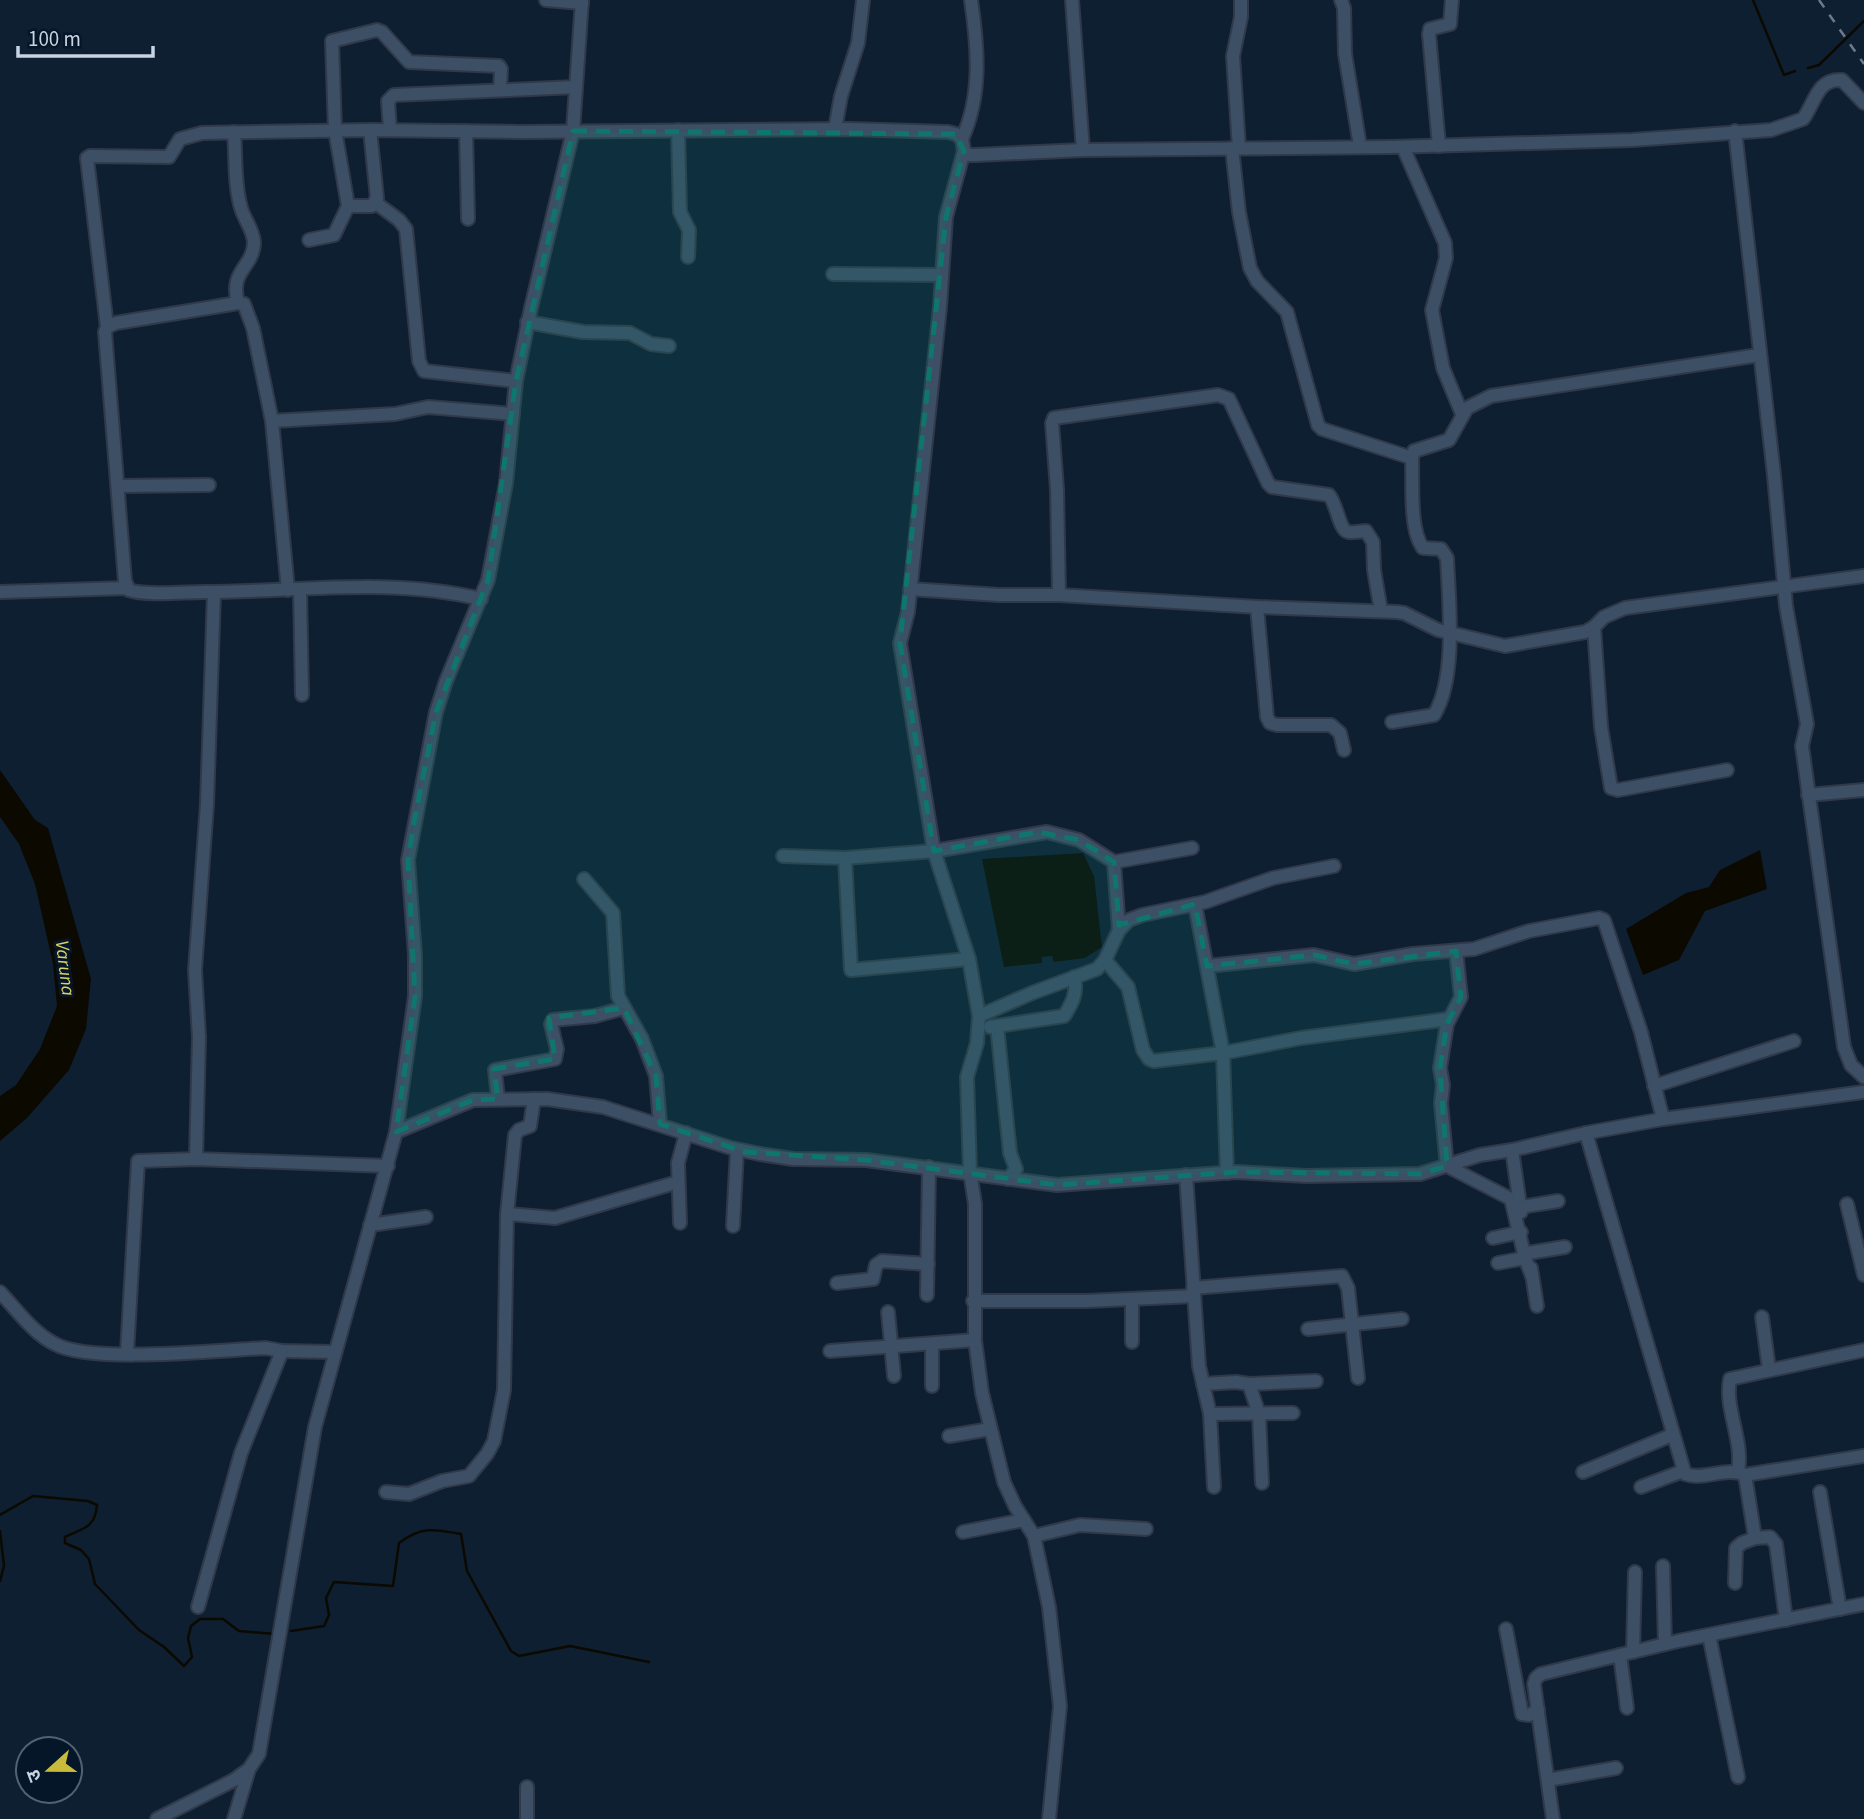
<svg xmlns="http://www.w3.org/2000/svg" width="1864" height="1819" font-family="'Source Sans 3','Noto Sans Devanagari',sans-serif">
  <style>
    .water { fill: #0c0900 }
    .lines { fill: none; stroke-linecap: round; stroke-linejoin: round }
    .stream { stroke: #0c0900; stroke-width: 2.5 }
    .minor-casing { stroke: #303949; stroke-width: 16 }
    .minor { stroke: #3c4f65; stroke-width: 12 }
    .rail { stroke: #6c7a8a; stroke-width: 2.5; stroke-dasharray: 9 9; stroke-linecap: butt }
    .marked { fill: #0f766e; fill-opacity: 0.2; stroke: #0f766e; stroke-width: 5; stroke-dasharray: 14 9; stroke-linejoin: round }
    .labels { text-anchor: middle; stroke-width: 6; stroke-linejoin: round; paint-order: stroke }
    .water-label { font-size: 19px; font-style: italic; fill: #ddd162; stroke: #051628 }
  </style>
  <rect width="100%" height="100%" fill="#0e1f32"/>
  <g class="water">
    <path d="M0 770 35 820 48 828 91 979 86 1029 69 1070 27 1118 0 1141V1096L16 1085 40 1049 57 1006 53 964 35 884 19 844 0 817Z"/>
    <path d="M1760 850 1767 889 1705 911 1679 960 1643 975 1626 929 1686 893 1709 887 1720 870Z"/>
    <path d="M1083 853 1094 876 1102 947 1085 958 1054 962 1052 956 1042 957V963L1004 967 982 859Z"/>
  </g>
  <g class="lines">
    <g class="stream">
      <path d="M1753 0 1784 75 1795 71"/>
      <path d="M1808 68 1819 65 1864 21"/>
      <path d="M0 1515 33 1496 88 1501 97 1505C95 1528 84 1528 65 1537V1543L81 1550 89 1559 95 1584 139 1630 164 1647 184 1666 192 1657 188 1638 191 1626 200 1619H223L239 1631 275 1634"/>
      <path d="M0 1531 4 1566 0 1581"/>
      <path d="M291 1631 324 1626 329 1615 326 1598 334 1582 393 1586 399 1543C422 1526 434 1529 461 1534L467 1571 511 1651 519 1656 570 1646 649 1662"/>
    </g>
    <defs>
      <g id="minor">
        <path d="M546 0 582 3"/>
        <path d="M1072 0 1083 150"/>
        <path d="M1341 0 1344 8 1345 54 1360 146"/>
        <path d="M835 129 841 96 858 43 863 0"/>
        <path d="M390 130 388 101 394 95 576 87"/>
        <path d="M678 130 680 212 689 230 688 257"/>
        <path d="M466 131 468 219"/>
        <path d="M1735 131 1774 475 1786 606 1807 724 1802 746 1844 1047 1851 1065 1864 1077"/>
        <path d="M234 132C236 156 234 184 241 208 244 219 254 231 254 243 253 268 229 270 238 303"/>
        <path d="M962 139C982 95 978 47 971 0"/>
        <path d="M1439 146 1429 34 1430 29 1450 24 1452 0"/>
        <path d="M1403 147 1445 243 1446 258 1432 310 1443 368 1462 414"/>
        <path d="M1232 148 1239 212 1250 268 1257 281 1287 312 1318 425 1322 429 1412 458"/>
        <path d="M1239 148 1233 56 1241 17V0"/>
        <path d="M964 151 946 217 940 307 908 612 900 643 934 851 969 959 979 1016 977 1043 967 1077 970 1172 975 1204V1340L982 1393 1004 1482 1015 1506 1034 1536 1049 1607 1060 1706 1049 1819"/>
        <path d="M376 203 399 220 406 229 419 361 424 371 516 381"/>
        <path d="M348 206H372L377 198 370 130"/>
        <path d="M309 240 334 235 348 206 335 130 332 41 377 30 382 32 409 62 499 66 501 69 500 90"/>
        <path d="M833 274 941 275"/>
        <path d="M527 322 583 332 630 333 651 344 669 346"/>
        <path d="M107 327 87 158 90 156 169 157 180 139 202 133 370 130 522 132 849 129 948 132 956 134 962 139 964 151 969 155H976L1083 150 1391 147 1632 140 1771 130 1803 119C1815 103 1817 78 1842 80L1864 103"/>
        <path d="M272 421 395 414 428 407 513 414"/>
        <path d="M118 486 209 485"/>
        <path d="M300 589 302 695"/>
        <path d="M910 589 999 595H1059L1257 607 1397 612 1404 613 1438 630 1505 646 1585 632 1594 627 1604 617 1625 608 1864 576"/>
        <path d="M288 590 272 421 253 328 244 304 238 303 116 323 107 327 105 332 125 581 129 590C145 596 185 592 204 592 296 592 390 577 481 599"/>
        <path d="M0 592 126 588 129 590"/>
        <path d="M1059 595 1057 489 1052 423 1054 418 1218 395 1229 399 1268 483 1272 487 1329 495C1337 504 1339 530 1348 532 1353 533 1361 531 1366 531L1373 542 1374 570 1381 611"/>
        <path d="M1257 607 1267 717 1270 723 1277 725H1331L1340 733 1344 750"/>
        <path d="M1594 627 1601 727 1611 788 1618 790 1727 770"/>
        <path d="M1392 722 1434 715C1457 678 1449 601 1447 558L1441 549 1423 548C1409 530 1413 481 1412 458L1414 451 1449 440 1467 408 1491 396 1759 355"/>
        <path d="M1808 795 1864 790"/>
        <path d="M783 856 845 858 934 851 1047 832 1079 840 1114 862 1119 930"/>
        <path d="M845 858 851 970 969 959"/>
        <path d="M1114 862 1192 848"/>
        <path d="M584 879 613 913 618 996 642 1039 656 1076 660 1124"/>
        <path d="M1195 904 1223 1053 1227 1173"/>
        <path d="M1456 951 1461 997 1447 1024 1440 1068 1443 1085 1441 1103 1447 1166 1511 1199 1525 1258 1532 1276"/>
        <path d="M1105 960 1128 987 1143 1050 1149 1059 1154 1061 1223 1053 1301 1038 1449 1019"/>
        <path d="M1207 966 1314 955 1354 964 1413 954 1474 949 1529 931 1599 918 1604 920 1641 1032 1663 1119"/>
        <path d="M979 1016 1032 993 1097 969 1105 960 1119 930 1129 920 1142 915 1205 902 1273 878 1334 866"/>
        <path d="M997 1026 1010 1153 1016 1169 1008 1179"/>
        <path d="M990 1027 1064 1016C1072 1004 1078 992 1074 977"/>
        <path d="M1654 1086 1794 1041"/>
        <path d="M498 1099 495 1070 555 1059 557 1049 551 1024 553 1020 595 1016 624 1008"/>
        <path d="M396 1132 473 1100 547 1099 603 1107 731 1148 760 1154 793 1159 866 1160 1057 1185 1236 1172 1306 1176 1420 1174 1480 1155 1512 1150 1586 1133 1663 1119 1864 1092"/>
        <path d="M1586 1133 1685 1474C1704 1481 1726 1466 1745 1475L1864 1456"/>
        <path d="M1512 1150 1521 1212"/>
        <path d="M196 1159 199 1037 195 970 207 804 214 592"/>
        <path d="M1186 1175 1199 1366 1210 1414 1214 1487"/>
        <path d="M1847 1204 1864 1275"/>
        <path d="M1521 1207 1558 1201"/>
        <path d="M507 1214 555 1218 678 1182"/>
        <path d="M680 1223 678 1163 686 1133"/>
        <path d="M370 1225 426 1217"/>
        <path d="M733 1226 737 1150"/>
        <path d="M1493 1238 1521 1232"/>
        <path d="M1528 1253 1565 1247"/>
        <path d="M1498 1263 1525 1258"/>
        <path d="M1531 1268 1537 1306"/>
        <path d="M837 1283 873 1279 876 1265 882 1261 928 1264"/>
        <path d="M1193 1288 1342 1276 1348 1288 1358 1378"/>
        <path d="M0 1292C17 1310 33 1333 55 1344 91 1364 221 1350 266 1348L282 1351 334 1352"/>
        <path d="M927 1295 929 1167"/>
        <path d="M973 1301H1086L1194 1296"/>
        <path d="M888 1312 894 1376"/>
        <path d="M1762 1317 1769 1369"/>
        <path d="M1308 1329 1402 1319"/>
        <path d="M1132 1342V1300"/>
        <path d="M932 1344V1386"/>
        <path d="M830 1351 975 1340"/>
        <path d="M127 1353 138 1161 196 1159 388 1166"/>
        <path d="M1203 1384 1236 1382 1249 1384 1259 1414 1262 1483"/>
        <path d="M1249 1384 1316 1381"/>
        <path d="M1210 1414 1293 1413"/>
        <path d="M949 1436 990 1429"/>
        <path d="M1583 1472 1672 1435"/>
        <path d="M1738 1472C1744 1440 1724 1409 1730 1379L1864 1350"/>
        <path d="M1641 1487 1683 1471"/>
        <path d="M386 1492 409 1494 442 1481 469 1476 487 1454 494 1441 504 1390 507 1214 515 1135 519 1130 530 1126 534 1099"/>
        <path d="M1820 1492 1840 1609"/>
        <path d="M963 1532 1024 1520"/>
        <path d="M1034 1536 1080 1525 1146 1529"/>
        <path d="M1755 1538 1770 1537 1776 1544 1786 1620"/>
        <path d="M1663 1566 1665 1644"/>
        <path d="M1735 1583 1736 1548 1742 1543 1755 1538 1745 1475"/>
        <path d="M198 1607 241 1453 282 1351"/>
        <path d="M1506 1629 1522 1714 1529 1715 1538 1710"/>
        <path d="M1709 1635 1738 1777"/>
        <path d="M1633 1652 1635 1572"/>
        <path d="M1620 1655 1627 1708"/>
        <path d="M1548 1780 1616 1768"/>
        <path d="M527 1787V1819"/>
        <path d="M157 1819 234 1780 249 1769 259 1754 315 1427 396 1132 415 996V955L408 860 436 712 446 681 488 580 506 483 516 381 531 308 573 131 582 0"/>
        <path d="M234 1819 249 1769"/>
        <path d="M1553 1819 1534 1684 1536 1678 1541 1674 1678 1641 1864 1604"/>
      </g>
    </defs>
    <use href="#minor" class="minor-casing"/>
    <use href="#minor" class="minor"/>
    <path class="rail" d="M1819 0 1864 64"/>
  </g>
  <path class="marked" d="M573 131 956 134 964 151 946 217 900 643 934 851 1038 832 1079 840 1114 862 1119 925 1195 904 1207 966 1314 955 1354 964 1456 951 1461 997 1447 1024 1440 1068 1447 1166 1420 1174 1236 1172 1057 1185 866 1160 745 1152 660 1124 656 1076 624 1008 549 1018 555 1059 494 1069 498 1099 473 1100 396 1132 415 996 408 860 414 822 436 712 488 580 516 381Z"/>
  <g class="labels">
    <g class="water-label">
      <text transform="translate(66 968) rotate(83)" y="7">Varuna</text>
    </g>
  </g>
  <g transform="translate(49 1770) rotate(249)"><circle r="33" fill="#051628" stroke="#536272" stroke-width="2"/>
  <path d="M0-5L12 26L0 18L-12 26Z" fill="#c8bb3b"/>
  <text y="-10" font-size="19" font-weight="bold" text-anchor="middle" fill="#c9d4e1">उ</text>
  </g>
  <path d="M18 46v10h135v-10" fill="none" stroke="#c9d4e1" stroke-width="3.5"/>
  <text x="28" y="46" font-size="21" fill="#c9d4e1" stroke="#051628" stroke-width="5" paint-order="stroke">100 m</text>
</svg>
